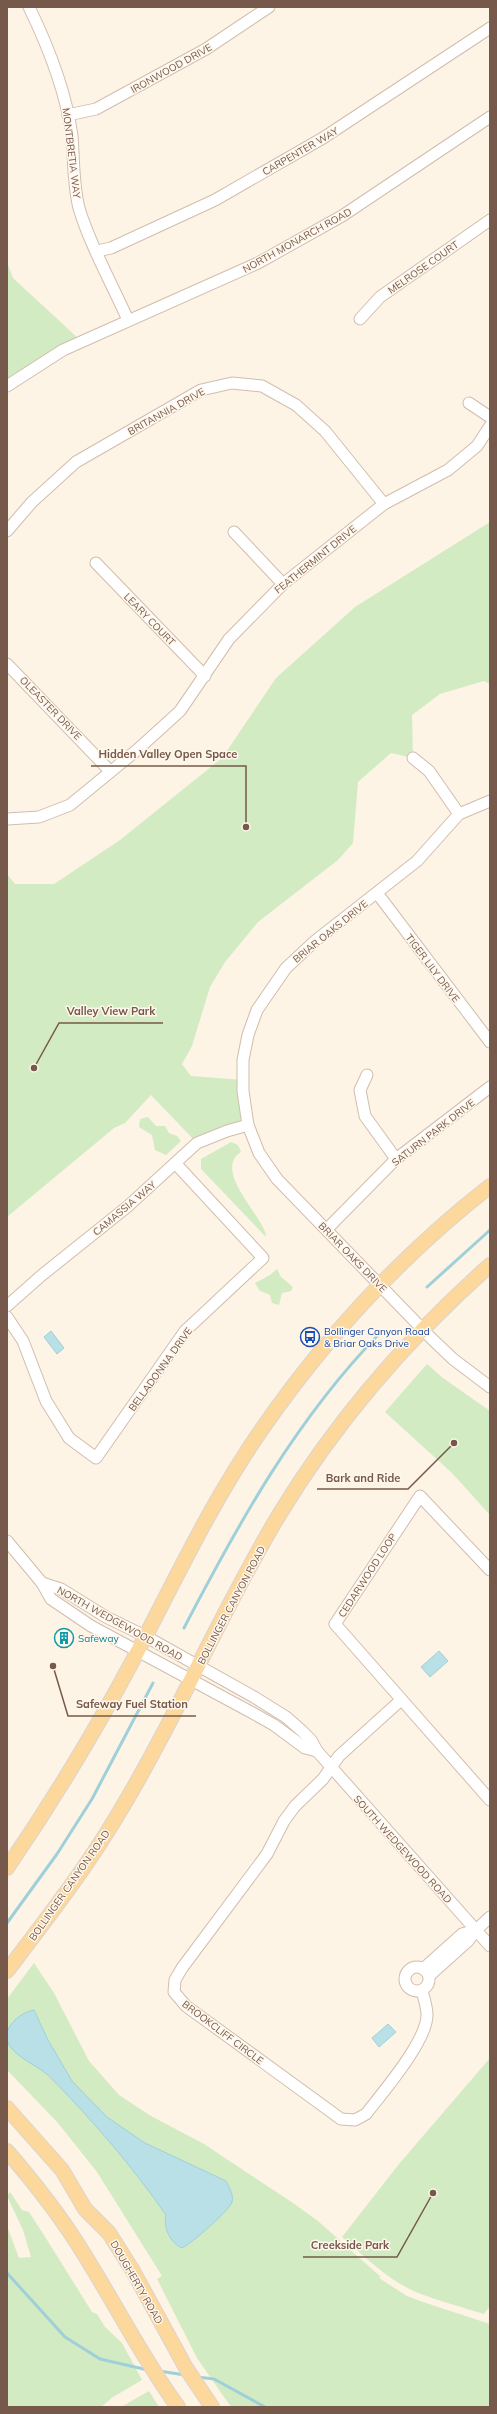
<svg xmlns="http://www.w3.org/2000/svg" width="497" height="2414" font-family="Mulish,sans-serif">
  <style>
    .green { fill: #d3ebc3 }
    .water { fill: #b9e0e7; stroke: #9fd0d9 }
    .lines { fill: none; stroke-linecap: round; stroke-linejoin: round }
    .stream { stroke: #9fd0d9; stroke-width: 3 }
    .minor-casing { stroke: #d1bdae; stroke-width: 13 }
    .major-casing { stroke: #dbd4d0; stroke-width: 16 }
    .minor { stroke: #fff; stroke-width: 11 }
    .major { stroke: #fcd89d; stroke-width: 14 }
    .labels { text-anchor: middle; stroke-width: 3; stroke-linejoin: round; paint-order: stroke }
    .street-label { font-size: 10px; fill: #76594a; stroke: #fff7ec }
    .transit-label { font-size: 10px; fill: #164399; stroke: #fff7ec; text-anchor: start }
    .culture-label { font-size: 10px; fill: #0d838f; stroke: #fff7ec; text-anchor: start }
    .leader { fill: none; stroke: #76594a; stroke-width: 1.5 }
    .callout-dot { fill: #76594a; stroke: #fff7ec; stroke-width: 1.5 }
    .callout-label { font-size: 11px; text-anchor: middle; font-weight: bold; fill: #76594a; stroke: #fff7ec; stroke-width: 3; stroke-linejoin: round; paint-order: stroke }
  </style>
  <rect width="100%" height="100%" fill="#fdf4e5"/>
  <g class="green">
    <path d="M7 262 13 278 81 341 7 386Z"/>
    <path d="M490 522V684L484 681 440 694 412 715 413 758 391 753 358 782 353 843 338 860 258 922 225 962 210 987 192 1046 182 1064 191 1076 243 1080 248 1125 197 1143 151 1095 125 1123 114 1128 7 1217V874L15 884H54L120 840 222 758 276 678 355 607Z"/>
    <path d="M148 1117 156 1126H165L169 1133 177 1136 181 1141 166 1155 155 1150 152 1135 139 1127 140 1119Z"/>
    <path d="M231 1142 238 1145 241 1152C211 1171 267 1220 266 1237L201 1169V1159Z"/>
    <path d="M277 1269 281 1277 293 1287 291 1291 282 1293 279 1305 272 1303 270 1295 260 1291 255 1283 270 1275Z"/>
    <path d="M427 1364 443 1378 490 1411V1515L452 1473 385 1412Z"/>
    <path d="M34 1963 54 1993 89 2061 119 2095 151 2116 204 2144 293 2203 318 2221 381 2277 379 2278 407 2296 423 2302 490 2324V2407H231L197 2358 157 2279 162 2276 97 2172 58 2123 7 2070V1999Z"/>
    <path d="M490 2058V2306L484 2314C462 2307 438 2301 416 2292 388 2280 365 2257 342 2237L399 2164Z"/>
    <path d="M10 2192 22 2210 29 2212C51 2245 71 2279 92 2312L97 2314 105 2327 122 2343 142 2380 113 2397 101 2407H7V2226L19 2258 31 2257 23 2230 7 2196Z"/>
    <path d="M149 2391 159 2407H121Z"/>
  </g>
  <g class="water">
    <path d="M51 1331 64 1348 57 1354 44 1337Z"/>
    <path d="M439 1651 448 1661 430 1677 421 1667Z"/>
    <path d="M34 2010 48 2040 72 2081 107 2117 145 2143 226 2181C229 2187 234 2195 232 2202 229 2211 192 2243 182 2248 170 2243 163 2227 166 2215 132 2166 94 2122 52 2079 41 2067 18 2059 9 2045 0 2029 20 2012 34 2010Z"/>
    <path d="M388 2024 396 2032 379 2047 372 2038Z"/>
  </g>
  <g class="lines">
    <g class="stream">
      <path d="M427 1287 490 1230"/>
      <path d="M184 1628C239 1522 297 1418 380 1333"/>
      <path d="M7 1923 57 1854 92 1799 153 1683"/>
      <path d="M7 2273 65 2337 100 2359 148 2370"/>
      <path d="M159 2371 185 2375"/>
      <path d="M197 2377 214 2379 265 2407"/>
    </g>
    <defs>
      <g id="minor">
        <path d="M29 7C49 48 66 91 72 136 74 161 73 184 79 208 89 243 113 286 128 320"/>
        <path d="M68 115 96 109 206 49 269 7"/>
        <path d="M97 251 111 248 215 200 323 138 490 28"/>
        <path d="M360 319 380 297 490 220"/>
        <path d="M7 386 63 350 258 263 342 216 490 117"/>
        <path d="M469 403 490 417"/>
        <path d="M7 531 32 502 76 462 201 390 232 383 262 386 296 405 325 431 384 504"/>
        <path d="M234 532 283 584"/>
        <path d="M96 563 205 676"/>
        <path d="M7 664 110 771"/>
        <path d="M413 758 429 771 459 814"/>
        <path d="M490 801 459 814 417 861 315 941 286 968 257 1010 248 1035 243 1060V1091L248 1125 259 1153 277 1179 432 1339 453 1359 490 1387"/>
        <path d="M7 819 39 817 70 805 137 750 180 711 229 639 283 584 384 504 448 470 477 446 490 426"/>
        <path d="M377 893 490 1042"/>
        <path d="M367 1075 360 1090 365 1116 396 1159"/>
        <path d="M327 1229 396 1159 490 1087"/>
        <path d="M7 1306 42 1275 127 1207 197 1143 227 1131 248 1125"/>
        <path d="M7 1317 23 1341 46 1401 69 1438 96 1458 185 1331 263 1258 176 1164"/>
        <path d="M7 1541 42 1583 51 1599 91 1626 249 1711 274 1725 305 1748 317 1751"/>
        <path d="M490 1570 420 1496 335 1624 490 1800"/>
        <path d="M42 1583 61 1589 106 1617 145 1636 254 1697 286 1717 302 1731 311 1740 317 1751 490 1946"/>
        <path d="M401 1700 339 1756 323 1779 295 1806 284 1821 267 1854 182 1968 175 1980 174 1992 186 2006 341 2119 355 2120 366 2114C383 2092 427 2041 427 2015 427 2007 424 1998 422 1991"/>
        <circle cx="417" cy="1979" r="12"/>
        <path d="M423 1969 462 1934 476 1930"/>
        <path d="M429 1976 468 1941 476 1930 490 1917"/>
      </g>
      <g id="major">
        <path d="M7 1868C53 1801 94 1733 132 1662 174 1583 211 1502 262 1429 325 1338 402 1255 490 1186"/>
        <path d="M7 1971C45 1921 85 1870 117 1816 176 1719 220 1613 279 1515 336 1421 408 1338 490 1265"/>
        <path d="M7 2108 62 2170 85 2209 109 2233 133 2271 186 2368 212 2407"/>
        <path d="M7 2151C32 2180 56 2210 77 2243 112 2297 140 2355 178 2407"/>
      </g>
    </defs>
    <use href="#minor" class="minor-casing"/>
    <use href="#major" class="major-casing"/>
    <use href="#minor" class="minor"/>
    <use href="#major" class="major"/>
  </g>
  <defs>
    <symbol id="bus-ring" viewBox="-11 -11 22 22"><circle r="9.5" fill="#fff7ec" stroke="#1a4fb4" stroke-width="1.5"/><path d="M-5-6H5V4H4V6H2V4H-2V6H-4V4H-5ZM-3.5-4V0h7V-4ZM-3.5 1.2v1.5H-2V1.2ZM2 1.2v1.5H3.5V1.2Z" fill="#1a4fb4"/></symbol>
    <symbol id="building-ring" viewBox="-11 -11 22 22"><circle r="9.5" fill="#fff7ec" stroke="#0f9aa8" stroke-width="1.5"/><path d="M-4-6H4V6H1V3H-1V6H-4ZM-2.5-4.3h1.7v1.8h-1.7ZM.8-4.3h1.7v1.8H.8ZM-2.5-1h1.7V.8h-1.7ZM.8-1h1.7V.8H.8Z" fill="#0f9aa8"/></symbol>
  </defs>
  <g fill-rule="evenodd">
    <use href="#bus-ring" x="299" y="1326" width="22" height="22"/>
    <use href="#building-ring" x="53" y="1627" width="22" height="22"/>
  </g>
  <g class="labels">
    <g class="street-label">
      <text transform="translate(171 68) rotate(-29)" y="4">IRONWOOD DRIVE</text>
      <text transform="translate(300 151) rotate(-30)" y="4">CARPENTER WAY</text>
      <text transform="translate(72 153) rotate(83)" y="4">MONTBRETIA WAY</text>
      <text transform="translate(297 240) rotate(-29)" y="4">NORTH MONARCH ROAD</text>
      <text transform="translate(423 267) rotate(-35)" y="4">MELROSE COURT</text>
      <text transform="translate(166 411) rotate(-29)" y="4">BRITANNIA DRIVE</text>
      <text transform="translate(315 559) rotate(-39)" y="4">FEATHERMINT DRIVE</text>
      <text transform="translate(150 619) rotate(46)" y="4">LEARY COURT</text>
      <text transform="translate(51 708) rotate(46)" y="4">OLEASTER DRIVE</text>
      <text transform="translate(330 931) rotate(-39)" y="4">BRIAR OAKS DRIVE</text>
      <text transform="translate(433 968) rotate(53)" y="4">TIGER LILY DRIVE</text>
      <text transform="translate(433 1132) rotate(-38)" y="4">SATURN PARK DRIVE</text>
      <text transform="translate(124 1208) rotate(-40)" y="4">CAMASSIA WAY</text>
      <text transform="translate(353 1257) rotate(46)" y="4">BRIAR OAKS DRIVE</text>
      <text transform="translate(160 1369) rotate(-54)" y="4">BELLADONNA DRIVE</text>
      <text transform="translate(367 1575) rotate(-57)" y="4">CEDARWOOD LOOP</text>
      <text transform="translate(231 1605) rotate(-62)" y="4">BOLLINGER CANYON ROAD</text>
      <text transform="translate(120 1623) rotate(29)" y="4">NORTH WEDGEWOOD ROAD</text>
      <text transform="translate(403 1849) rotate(48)" y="4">SOUTH WEDGEWOOD ROAD</text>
      <text transform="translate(69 1885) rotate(-55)" y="4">BOLLINGER CANYON ROAD</text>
      <text transform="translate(223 2032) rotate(37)" y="4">BROOKCLIFF CIRCLE</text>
      <text transform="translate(137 2282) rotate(60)" y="4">DOUGHERTY ROAD</text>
    </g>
    <g class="transit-label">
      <text x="324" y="1335">Bollinger Canyon Road<tspan x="324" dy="12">&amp; Briar Oaks Drive</tspan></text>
    </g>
    <g class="culture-label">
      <text x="78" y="1642">Safeway</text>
    </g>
  </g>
  <path class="leader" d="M246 827L246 766H91M34 1068L59 1023H163M454 1443L408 1489H317M53 1666L68 1716H196M433 2193L397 2257H303"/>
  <g class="callout-dot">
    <circle cx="246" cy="827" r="4"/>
    <circle cx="34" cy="1068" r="4"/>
    <circle cx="454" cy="1443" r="4"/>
    <circle cx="53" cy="1666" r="4"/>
    <circle cx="433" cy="2193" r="4"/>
  </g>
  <g class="callout-label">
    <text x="168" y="758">Hidden Valley Open Space</text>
    <text x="111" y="1015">Valley View Park</text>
    <text x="363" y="1482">Bark and Ride</text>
    <text x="132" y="1708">Safeway Fuel Station</text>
    <text x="350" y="2249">Creekside Park</text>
  </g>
  <rect width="497" height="2414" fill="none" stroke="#76594a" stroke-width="16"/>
</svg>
